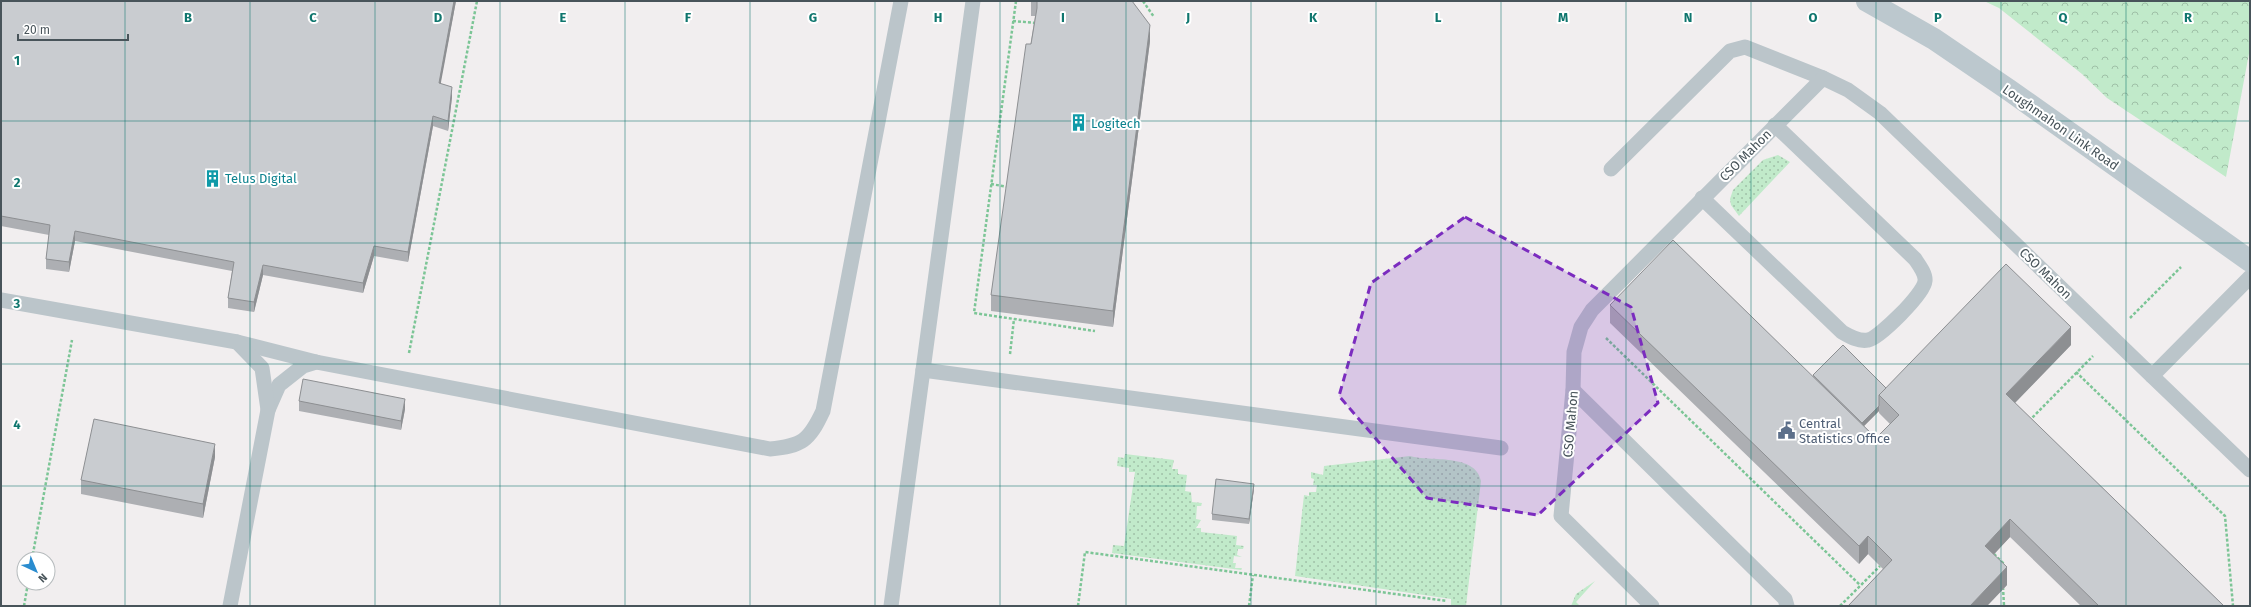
<svg xmlns="http://www.w3.org/2000/svg" width="2251" height="607" font-family="'Fira Sans',sans-serif">
  <style>
    .grass { fill: url(#grass-dots) }
    .forest { fill: url(#forest-crowns) }
    .lines { fill: none; stroke-linecap: round; stroke-linejoin: round }
    .path { stroke: #7cc596; stroke-width: 2.5; stroke-dasharray: 3 2; stroke-linecap: butt }
    .lane { stroke: #bbc5ca; stroke-width: 15 }
    .secondary { stroke: #bcc8ce; stroke-width: 22 }
    .wall { fill: #adafb3; fill-rule: evenodd }
    .shaded-wall { fill: #8d8f92 }
    .building { fill: #c9ccd0; stroke: #8d8f92 }
    .marked { fill: #7b2cbf; fill-opacity: 0.2; stroke: #7b2cbf; stroke-width: 3; stroke-dasharray: 8 5; stroke-linejoin: round }
    .grid { fill: none; stroke: #0f766e; stroke-width: 1; stroke-opacity: 0.55 }
    .labels { text-anchor: middle; stroke-width: 4; stroke-linejoin: round; paint-order: stroke }
    .culture-label { font-size: 13px; fill: #0d838f; stroke: #fff; text-anchor: start }
    .street-label { font-size: 13px; fill: #48545a; stroke: #fff }
    .service-label { font-size: 13px; fill: #4e5e75; stroke: #fff; text-anchor: start }
    .grid-label { font-size: 13px; text-anchor: middle; font-weight: bold; fill: #0f766e; stroke: #fff; stroke-width: 4; stroke-linejoin: round; paint-order: stroke }
  </style>
  <defs>
    <pattern id="grass-dots" width="8" height="8" patternUnits="userSpaceOnUse"><rect width="8" height="8" fill="#c1eaca"/><path d="M2 2h.1M6 6h.1" fill="none" stroke="#9fc0a7" stroke-width="1.8" stroke-linecap="round"/></pattern>
    <pattern id="forest-crowns" width="20" height="18" patternUnits="userSpaceOnUse"><rect width="20" height="18" fill="#c1eaca"/><path d="M2 6a3 3 0 1 1 6 0M12 15a3 3 0 1 1 6 0" fill="none" stroke="#9fc0a7"/></pattern>
  </defs>
  <rect width="100%" height="100%" fill="#f1eeef"/>
  <g class="grass">
    <path d="M1778 155 1790 162 1739 216 1731 205 1730 199 1733 190 1763 160Z"/>
    <path d="M1125 454 1174 460 1172 469H1178V474L1187 475 1185 491 1191 492 1192 502 1202 503 1201 506H1197L1196 519 1201 520 1196 528H1201V532L1237 536 1236 545 1244 546 1243 549H1238L1237 555 1242 557 1234 556 1233 563H1236L1235 568H1242L1241 570 1112 553 1113 545 1124 546 1135 472H1129V468L1117 466 1118 457 1124 458Z"/>
    <path d="M1410 456C1430 462 1476 453 1481 481L1466 606H1451V599L1295 576 1304 495 1309 496V492H1316L1317 485H1313L1314 479 1311 478V472L1323 475 1324 466Z"/>
    <path d="M1595 581 1576 602 1580 606H1571L1576 594Z"/>
  </g>
  <path class="forest" d="M1984 1H2250V48L2226 177 2107 98 2082 74 1999 8Z"/>
  <g class="lines">
    <g class="path">
      <path d="M1016 1 974 313 1095 331"/>
      <path d="M1143 1 1154 17"/>
      <path d="M1013 21 1036 23"/>
      <path d="M991 184 1008 187"/>
      <path d="M2130 318 2181 267"/>
      <path d="M1606 338 1860 585"/>
      <path d="M409 353 477 1"/>
      <path d="M1010 354 1014 319"/>
      <path d="M2076 372 2225 516 2233 606"/>
      <path d="M2029 421 2093 356"/>
      <path d="M1994 554 2003 563V566"/>
      <path d="M32 559 72 340"/>
      <path d="M2003 587 2004 606"/>
      <path d="M24 606 28 583"/>
      <path d="M1078 606 1085 552 1447 601"/>
      <path d="M1249 606 1253 575"/>
      <path d="M1840 606 1880 566"/>
    </g>
    <g class="lane">
      <path d="M1611 169 1730 51 1745 47 1823 78"/>
      <path d="M1702 198 1842 332C1849 336 1859 342 1868 340 1879 338 1924 294 1925 281 1926 274 1919 265 1915 259L1775 125"/>
      <path d="M1 300 237 342 316 362 770 449C802 446 809 441 823 411L901 1"/>
      <path d="M923 370 1501 448"/>
      <path d="M2152 376 2250 470"/>
      <path d="M1573 390 1785 599 1787 606"/>
      <path d="M268 410 279 385 303 366 316 362"/>
      <path d="M230 606 268 410 262 368 237 342"/>
      <path d="M891 606 973 1"/>
      <path d="M1652 606 1561 516 1573 390 1574 352 1581 327 1592 310 1823 78 1848 90 1880 113 2152 376 2250 277"/>
    </g>
    <path class="secondary" d="M1867 1 1934 39 2009 90 2250 261"/>
  </g>
  <g class="wall">
    <path d="M1 1H456L440 84 452 97 448 131 433 126 408 262 374 256 363 293 263 275 254 312 228 308V298L232 271 75 241 69 272 46 269V259L49 235 1 226Z"/>
    <path d="M1031 1H1132L1150 41 1113 327 991 311V295L1035 16H1031Z"/>
    <path d="M1610 305 1813 376V375L1886 388 2071 345 2015 403 2224 606H2081L2010 537 1994 554 2007 585 1987 606H1848L1883 569 1868 554 1859 564 1610 323ZM1879 411V413L1890 424 1876 438 1864 426Z"/>
    <path d="M299 401 405 409 401 430 299 411Z"/>
    <path d="M215 457 203 518 81 494V480Z"/>
    <path d="M1254 489 1249 524 1212 520V514Z"/>
  </g>
  <g class="shaded-wall">
    <path d="M454 1H456L439 93V83Z"/>
    <path d="M1150 25V41L1113 327V311Z"/>
    <path d="M452 87V97L448 131V121Z"/>
    <path d="M433 116V126L408 262V252Z"/>
    <path d="M75 231V241L69 272V262Z"/>
    <path d="M374 246V256L363 293V283Z"/>
    <path d="M263 265V275L254 312V302Z"/>
    <path d="M2071 327V345L2006 412V394Z"/>
    <path d="M405 399V409L401 430V421Z"/>
    <path d="M1879 406V411L1861 429V424Z"/>
    <path d="M215 444V457L203 518V504Z"/>
    <path d="M1254 484V489L1249 524V519Z"/>
    <path d="M2010 519V537L1985 564V546Z"/>
    <path d="M1868 536V554L1859 564V546Z"/>
    <path d="M2007 567V585L1987 606H1970Z"/>
  </g>
  <g class="building">
    <path d="M1 1H454L439 83 452 87 448 121 433 116 408 252 374 246 363 283 263 265 254 302 228 298 234 262 75 231 69 262 46 259 50 225 1 216Z"/>
    <path d="M1037 1H1132L1150 25 1113 311 991 295 1026 44H1031L1037 8Z"/>
    <path d="M1673 240 1876 438 1899 415 1879 395 2006 264 2071 327 2006 394 2224 606H2099L2010 519 1985 546 2007 567 1970 606H1848L1892 560 1868 536 1859 546 1610 305Z"/>
    <path d="M1843 345 1886 388 1879 395V406L1862 423 1813 375Z"/>
    <path d="M303 379 405 399 401 421 299 401Z"/>
    <path d="M94 419 215 444 203 504 81 480Z"/>
    <path d="M1216 479 1254 484 1249 519 1212 514Z"/>
  </g>
  <path class="marked" d="M1465 217 1631 307 1658 403 1538 515 1427 498 1339 396 1371 283Z"/>
  <path class="grid" d="M125 1V606M250 1V606M375 1V606M500 1V606M625 1V606M750 1V606M875 1V606M1000 1V606M1126 1V606M1251 1V606M1376 1V606M1501 1V606M1626 1V606M1751 1V606M1876 1V606M2001 1V606M2126 1V606M1 121H2250M1 243H2250M1 364H2250M1 486H2250"/>
  <defs>
    <symbol id="building-bare" viewBox="-9 -9 18 18"><path d="M-4-6H4V6H1V3H-1V6H-4ZM-2.5-4.3h1.7v1.8h-1.7ZM.8-4.3h1.7v1.8H.8ZM-2.5-1h1.7V.8h-1.7ZM.8-1h1.7V.8H.8Z" fill="#0f9aa8" stroke="#fff" stroke-width="2.5" paint-order="stroke"/></symbol>
    <symbol id="civic-bare" viewBox="-9 -9 18 18"><path d="M-.6-6.5H3V-4.5H.6V-3L4-1V1h2V6H-6V1h2V-1L-.6-3ZM-1.2 2.5V6h2.4V2.5Z" fill="#5c6f8a" stroke="#fff" stroke-width="2.5" paint-order="stroke"/></symbol>
  </defs>
  <g fill-rule="evenodd">
    <use href="#building-bare" x="1066" y="110" width="25" height="25"/>
    <use href="#building-bare" x="200" y="166" width="25" height="25"/>
    <use href="#civic-bare" x="1774" y="418" width="25" height="25"/>
  </g>
  <g class="labels">
    <g class="culture-label">
      <text x="1091" y="128">Logitech</text>
      <text x="225" y="183">Telus Digital</text>
    </g>
    <g class="street-label">
      <text transform="translate(2061 127) rotate(35)" y="5">Loughmahon Link Road</text>
      <text transform="translate(1745 155) rotate(-45)" y="5">CSO Mahon</text>
      <text transform="translate(2046 273) rotate(44)" y="5">CSO Mahon</text>
      <text transform="translate(1570 424) rotate(-85)" y="5">CSO Mahon</text>
    </g>
    <g class="service-label">
      <text x="1799" y="428">Central<tspan x="1799" dy="15">Statistics Office</tspan></text>
    </g>
  </g>
  <g class="grid-label">
    <text x="188" y="22">B</text>
    <text x="313" y="22">C</text>
    <text x="438" y="22">D</text>
    <text x="563" y="22">E</text>
    <text x="688" y="22">F</text>
    <text x="813" y="22">G</text>
    <text x="938" y="22">H</text>
    <text x="1063" y="22">I</text>
    <text x="1188" y="22">J</text>
    <text x="1313" y="22">K</text>
    <text x="1438" y="22">L</text>
    <text x="1563" y="22">M</text>
    <text x="1688" y="22">N</text>
    <text x="1813" y="22">O</text>
    <text x="1938" y="22">P</text>
    <text x="2063" y="22">Q</text>
    <text x="2188" y="22">R</text>
    <text x="17" y="65">1</text>
    <text x="17" y="187">2</text>
    <text x="17" y="308">3</text>
    <text x="17" y="429">4</text>
  </g>
  <rect width="2251" height="607" fill="none" stroke="#48545a" stroke-width="4"/>
  <g transform="translate(36 571) rotate(136)"><circle r="19" fill="#ffffff" stroke="#b6bbbd"/>
  <path d="M0-3L7 15L0 10L-7 15Z" fill="#2a8ccf"/>
  <text y="-6" font-size="11" font-weight="bold" text-anchor="middle" fill="#48545a">N</text>
  </g>
  <path d="M18 34v6h110v-6" fill="none" stroke="#48545a" stroke-width="2"/>
  <text x="24" y="34" font-size="12" fill="#48545a" stroke="#ffffff" stroke-width="3" paint-order="stroke">20 m</text>
</svg>
